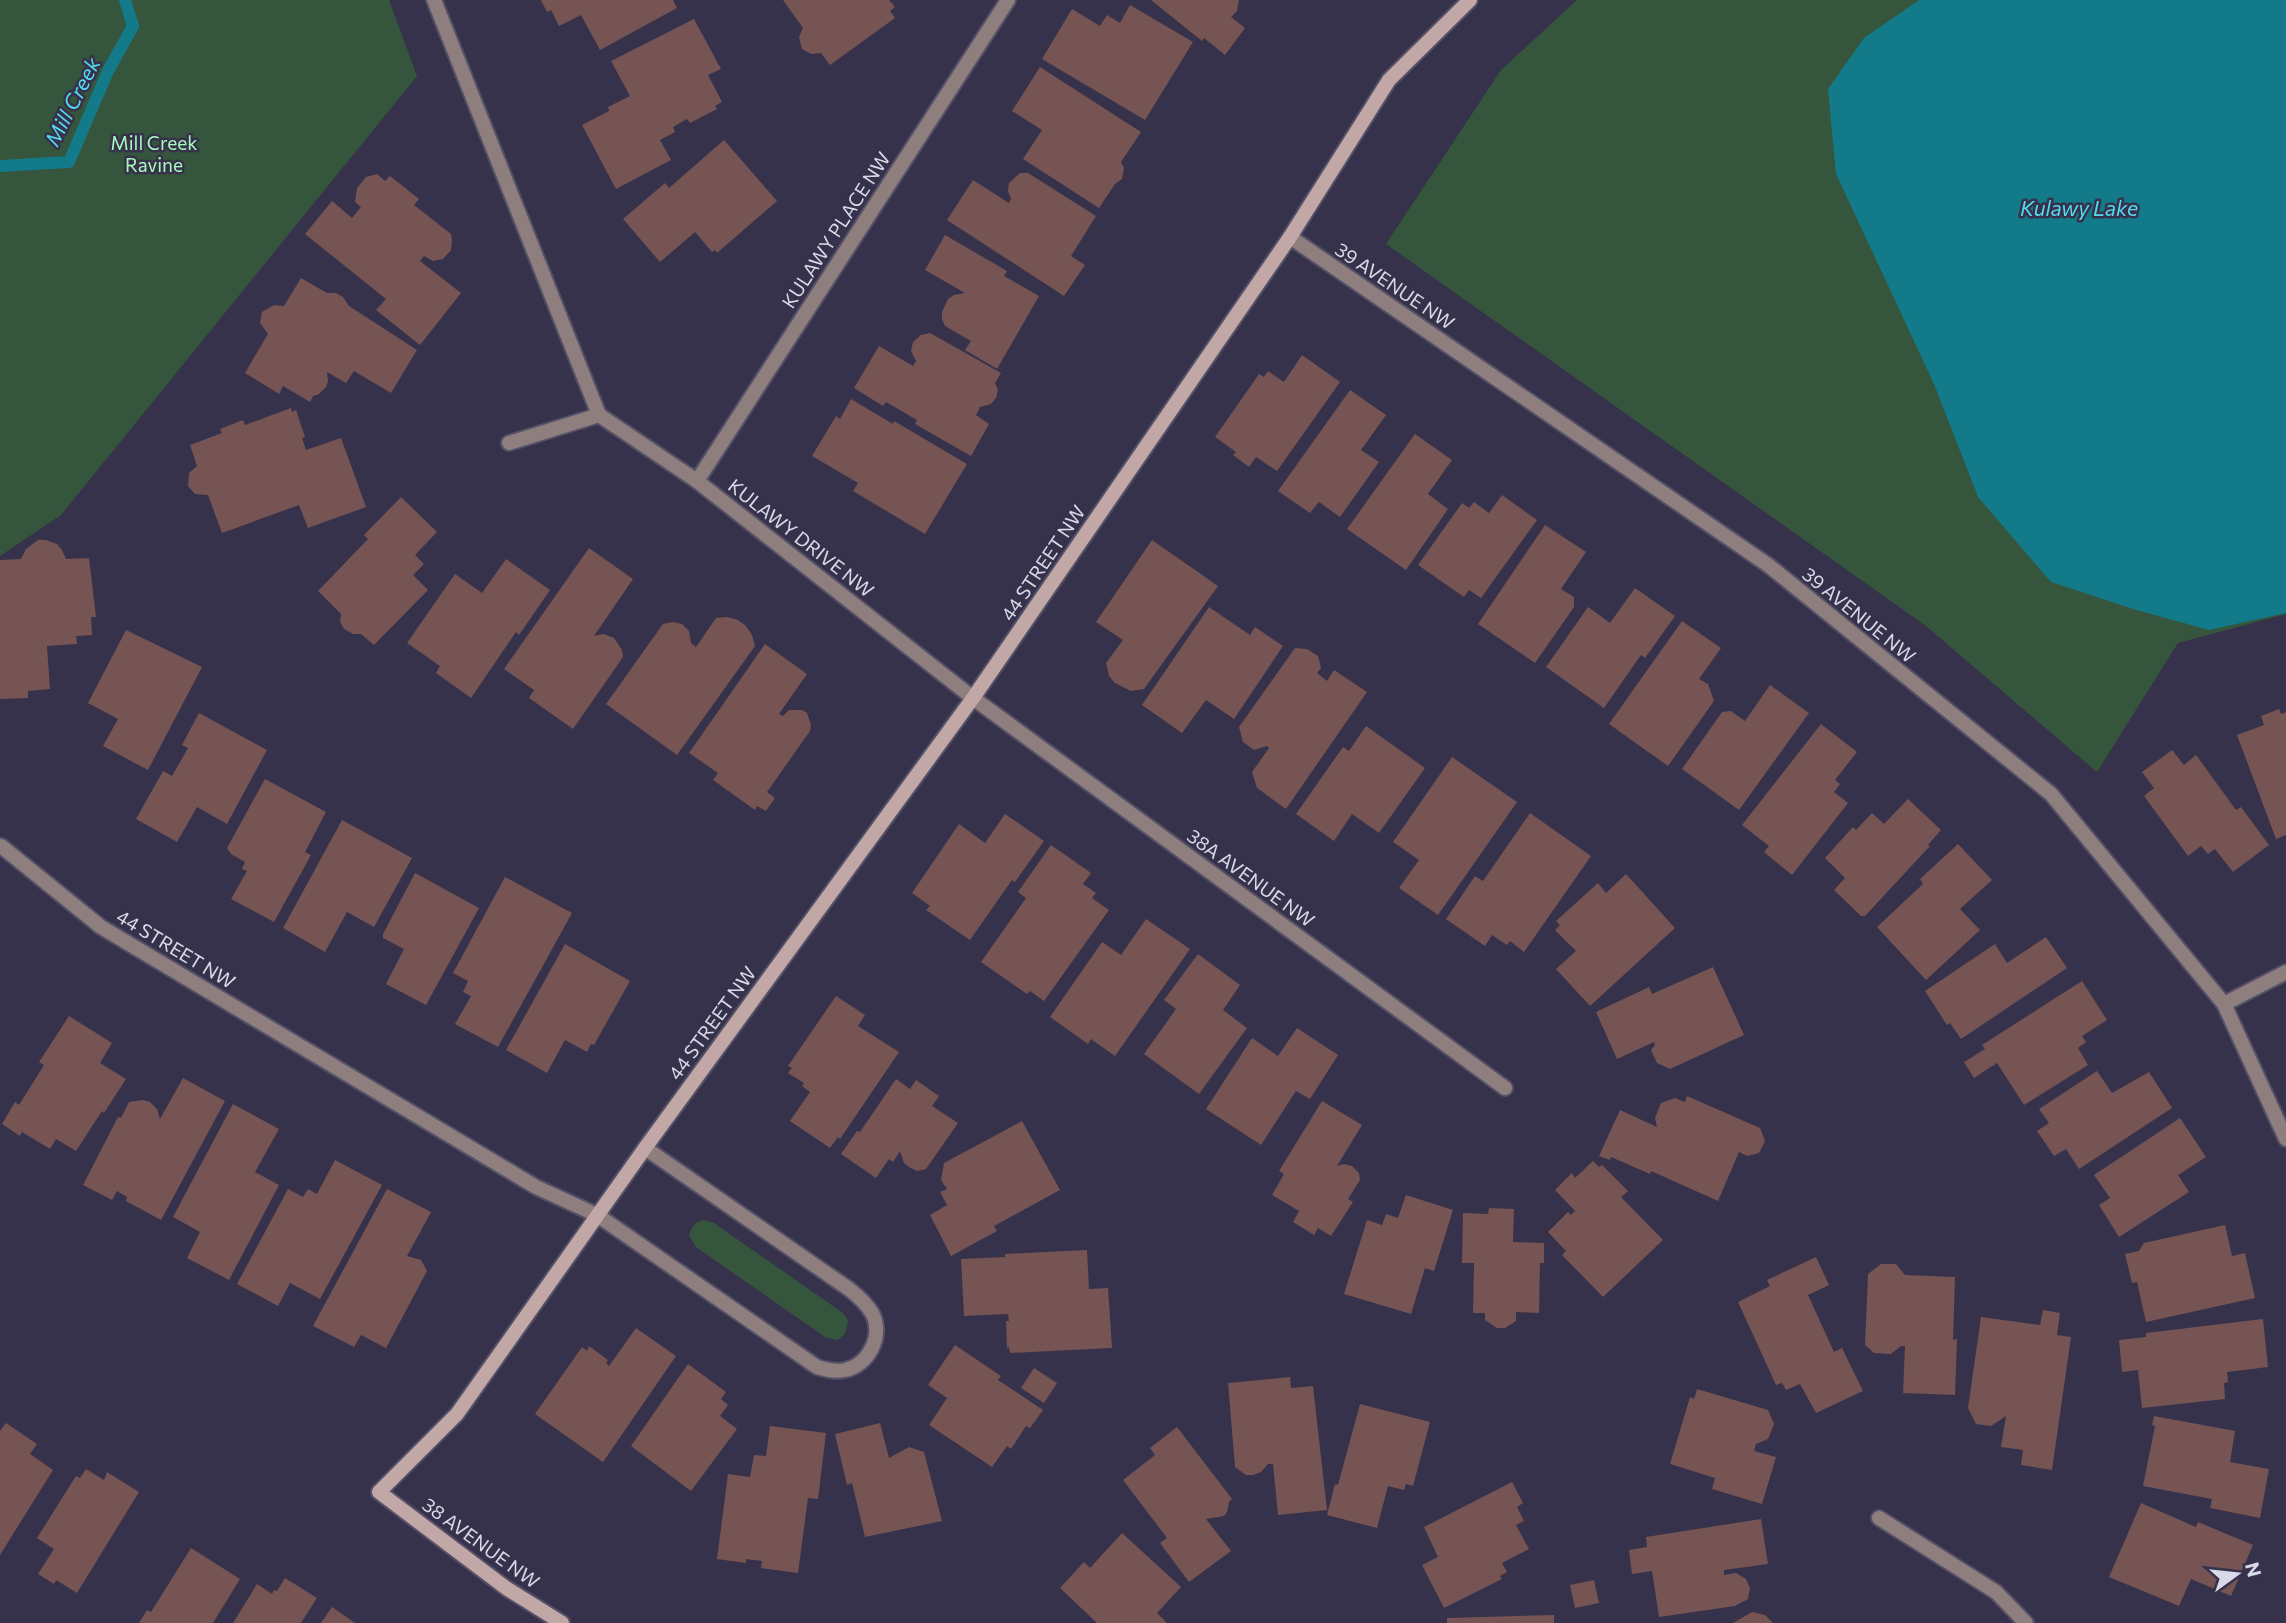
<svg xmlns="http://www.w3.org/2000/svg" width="2286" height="1623" font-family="Commissioner,sans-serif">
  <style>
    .green { fill: #36553d }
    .water { fill: #137a89 }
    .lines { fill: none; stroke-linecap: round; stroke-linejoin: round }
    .stream { stroke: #137a89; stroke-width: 12 }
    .building { fill: #755453 }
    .street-casing { stroke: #545067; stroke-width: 18 }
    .secondary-casing { stroke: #545067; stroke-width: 18 }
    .street { stroke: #8f7e7e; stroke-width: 14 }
    .secondary { stroke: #c1a7a6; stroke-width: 14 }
    .labels { text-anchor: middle; stroke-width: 5; stroke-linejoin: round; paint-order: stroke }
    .park-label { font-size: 19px; fill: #a8fabb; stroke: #36324b }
    .street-label { font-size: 19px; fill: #dad9e9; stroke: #36324b }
    .water-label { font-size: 21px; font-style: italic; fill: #54daef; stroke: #36324b }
  </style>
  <rect width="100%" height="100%" fill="#36324b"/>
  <g class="green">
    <path d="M0 0H389L417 76 61 515 0 556Z"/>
    <path d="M1577 0H2286V614L2178 643 2097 772 1926 626 1386 244 1501 70Z"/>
    <path d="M705 1220 714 1223 843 1313 848 1321 845 1334 837 1340 825 1337 696 1247 689 1235C692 1226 696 1221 705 1220Z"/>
  </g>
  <path class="water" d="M1919 0H2286V613L2209 630 2133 609 2051 582 1978 497 1934 384 1836 174 1828 89 1864 38Z"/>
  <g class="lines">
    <path class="stream" d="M0 166 69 162 108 71 133 26 125 0"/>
  </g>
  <g class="building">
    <path d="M541 0H673L677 8 600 50 581 15 559 26 551 10 547 12Z"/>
    <path d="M783 0H889L895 7 890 11 895 18 830 65 821 53 811 54 802 49 799 37 803 28Z"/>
    <path d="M1151 0H1239L1237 11 1231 17 1245 28 1225 55 1204 38 1202 41Z"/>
    <path d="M1130 5 1193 42 1145 120 1042 59 1072 9 1100 26 1107 15 1120 23Z"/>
    <path d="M694 19 721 69 708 75 722 102 715 106 717 109 690 123 687 119 673 127 675 132 660 140 671 160 616 189 582 125 609 111 608 107 630 96 611 61Z"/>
    <path d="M1040 67 1141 132 1121 162 1124 168 1122 179 1115 184 1099 208 1023 159 1042 130 1012 111Z"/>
    <path d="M724 140 777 201 717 253 715 250 712 252 695 232 660 262 623 219 665 183 669 188Z"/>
    <path d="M1020 173H1028L1096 216 1071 256 1085 265 1064 296 947 220 973 180 1009 203 1011 199 1008 191 1009 183Z"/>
    <path d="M377 174 385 181 390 176 419 199 414 205 451 234 452 240 451 250 443 259 433 261 424 256 420 261 461 293 420 345 376 310 386 299 305 234 332 201 352 218 361 207 355 202 357 188 366 177Z"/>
    <path d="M945 235 1007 271 1004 276 1039 296 997 369 965 350 971 341 945 326 942 319V312L948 299 954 295 965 293 925 270Z"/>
    <path d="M301 278 327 293H336L343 297 349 306 417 350 391 393 354 371 346 383 327 372 328 381 326 387 319 394 313 396 310 402 283 386 279 394 245 373 268 334 260 323 262 312 274 305 284 306Z"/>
    <path d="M930 333 1001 373 995 383 998 390 996 398 991 404 980 407 976 415 989 424 971 456 915 424 917 420 886 402 883 406 854 388 879 346 913 366 916 361 911 351 913 342 921 335Z"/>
    <path d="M1302 355 1340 382 1277 471 1256 457 1249 467 1233 455 1236 452 1215 437 1259 374 1264 377 1268 371 1284 382Z"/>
    <path d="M1350 390 1386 415 1361 450 1379 462 1340 517 1319 502 1310 513 1278 491Z"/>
    <path d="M851 399 893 424 894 421 967 464 925 534 853 491 858 483 812 456 836 416 840 419Z"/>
    <path d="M291 408 292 412 296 410 305 437 302 438 306 450 341 438 366 507 308 528 299 505 222 533 208 495 195 494 188 486 189 473 197 466 190 445 222 433 220 429 243 420 245 425Z"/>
    <path d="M1415 434 1452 460 1428 494 1448 509 1406 570 1347 529Z"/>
    <path d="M1502 495 1537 520 1481 598 1469 590 1464 597 1418 565 1462 503 1469 508 1474 502 1489 513Z"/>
    <path d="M401 497 437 532 415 555 424 564 413 575 428 590 374 645 361 634H353L344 629 340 622 341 614 318 591 368 539 364 535Z"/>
    <path d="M1545 525 1586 552 1561 589 1574 597V607L1535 663 1478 624Z"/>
    <path d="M38 540H46L57 544 62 550 66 559 89 558 96 617H91L92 635 76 636 77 644 47 646 50 689 28 691V698L0 699V560L21 559 26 549Z"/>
    <path d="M1152 540 1218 586 1144 689 1131 691 1115 683 1109 676 1107 667 1106 663 1123 640 1096 622Z"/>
    <path d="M589 548 633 579 594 636 604 634 614 638 622 650 623 657 573 729 529 698 534 690 504 669Z"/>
    <path d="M506 559 550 590 519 635 516 632 471 698 436 673 440 666 407 643 455 574 482 593Z"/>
    <path d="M1635 588 1675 616 1645 658 1641 655 1604 708 1546 667 1588 607 1610 623Z"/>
    <path d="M1209 607 1250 635 1255 627 1283 646 1234 719 1206 700 1182 733 1142 705Z"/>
    <path d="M727 617 738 620 746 626 752 635 755 646 677 755 606 704 663 624 673 622 682 624 689 631 691 643 696 647 716 618Z"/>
    <path d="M1682 621 1721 648 1699 679 1708 684 1714 701 1668 766 1609 724Z"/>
    <path d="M126 630 202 667 148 770 103 746 118 719 88 703Z"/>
    <path d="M765 644 807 674 779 714 783 716 789 710H802L807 713 811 725 810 731 767 792 775 798 766 811 757 806 755 810 713 780 718 773 689 753Z"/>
    <path d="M1295 648 1307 649 1318 656 1321 668 1317 673 1327 681 1334 670 1367 692 1286 809 1257 788 1252 772 1269 748 1267 746 1254 750 1243 742 1239 727Z"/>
    <path d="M1770 685 1809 713 1739 810 1682 769 1722 712 1731 711 1745 721Z"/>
    <path d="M2279 709 2281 714 2286 712V835L2276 839 2237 735 2264 725 2261 716Z"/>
    <path d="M199 713 267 750 227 824 197 807 177 842 136 819 163 771 172 776 188 748 182 745Z"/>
    <path d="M1821 724 1857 752 1835 780 1840 784 1834 792 1848 803 1792 875 1764 852 1769 846 1742 825Z"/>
    <path d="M1366 726 1425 768 1379 833 1352 814 1334 841 1296 814 1343 747 1349 751Z"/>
    <path d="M2172 750 2184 765 2196 755 2236 810 2241 807 2269 845 2233 872 2215 849 2208 854 2201 846 2188 856 2144 796 2154 788 2142 772Z"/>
    <path d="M1452 757 1517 802 1438 915 1399 888 1419 860 1393 842Z"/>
    <path d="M265 779 326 812 305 852 311 855 274 922 231 899 247 871 242 869 245 862 231 854 227 848Z"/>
    <path d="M1908 799 1941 830 1928 845 1930 846 1865 916H1861L1834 890 1845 878 1825 858 1853 827 1856 830 1872 813 1884 824Z"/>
    <path d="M1530 813 1591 856 1524 952 1510 941 1507 945 1492 935 1485 946 1446 919 1475 876 1483 881Z"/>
    <path d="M1005 814 1044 841 1015 882 1012 880 970 940 926 910 930 906 912 893 959 824 985 843Z"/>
    <path d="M342 820 412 858 374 927 347 912 325 952 283 928Z"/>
    <path d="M1958 844 1992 880 1960 909 1980 930 1926 980 1877 927 1923 884 1920 879Z"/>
    <path d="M1051 845 1091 873 1083 884 1096 893 1092 898 1109 910 1044 1001 1030 991 1027 994 981 962 1026 898 1018 892Z"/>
    <path d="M415 873 479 908 426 1005 386 984 404 949 383 938V934Z"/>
    <path d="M1626 874 1675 928 1590 1006 1556 969 1576 951 1555 930 1560 925 1556 921 1598 883 1606 893Z"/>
    <path d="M505 877 572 913 498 1047 455 1024 471 996 463 992 468 981 453 973Z"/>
    <path d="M1146 919 1190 949 1115 1056 1091 1039 1088 1044 1050 1017 1102 942 1121 955Z"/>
    <path d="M2046 937 2067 968 1961 1039 1950 1023 1947 1025 1925 991 1995 944 2007 963Z"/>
    <path d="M565 944 630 981 594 1045 591 1044 587 1052 565 1040 547 1073 506 1050Z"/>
    <path d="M1198 954 1240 985 1223 1010 1247 1028 1199 1094 1144 1054 1176 1009 1164 1000Z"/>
    <path d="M1713 967 1744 1035 1670 1069 1657 1063 1651 1050 1655 1045 1654 1042 1617 1059 1596 1012 1649 987 1652 994Z"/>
    <path d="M2082 981 2107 1020 2082 1036 2086 1042 2078 1048 2088 1065 2024 1105 1997 1063 1974 1078 1964 1062 1985 1049 1982 1045Z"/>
    <path d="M836 996 865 1015 858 1026 899 1052 840 1139 838 1137 830 1148 790 1121 810 1092 802 1086 804 1083 788 1073 792 1068 788 1066Z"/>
    <path d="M69 1016 112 1043 100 1063 126 1079 104 1113 102 1111 76 1151 56 1139 50 1149 22 1132 20 1136 2 1124 15 1102 19 1105 44 1065 39 1062Z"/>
    <path d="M1297 1028 1338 1055 1310 1099 1296 1091 1261 1145 1206 1109 1252 1038 1278 1056Z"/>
    <path d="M2097 1071 2112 1093 2149 1072 2172 1108 2079 1169 2066 1149 2054 1156 2037 1131 2049 1123 2039 1109Z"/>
    <path d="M183 1078 225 1101 161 1220 126 1201 127 1197 117 1191 112 1200 83 1185 118 1117 121 1118 129 1102 143 1100 150 1102 157 1109 160 1119Z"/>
    <path d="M896 1079 910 1089 916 1080 939 1096 932 1106 958 1123 926 1169 917 1171 909 1167 904 1163 900 1151 893 1162 889 1159 876 1178 841 1154 857 1131 860 1132Z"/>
    <path d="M1687 1096 1760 1128 1765 1141 1759 1153 1747 1156 1739 1152 1718 1201 1651 1171 1650 1174 1611 1157 1610 1160 1599 1156 1620 1110 1657 1127 1655 1118 1661 1103 1675 1098 1685 1102Z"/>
    <path d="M1322 1101 1362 1125 1337 1166 1344 1164 1352 1166 1359 1173 1360 1180 1348 1199 1353 1202 1331 1236 1318 1228 1314 1235 1293 1222 1299 1211 1272 1195 1284 1174 1279 1171Z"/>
    <path d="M233 1104 279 1129 255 1172 279 1185 229 1280 187 1258 200 1232 173 1217Z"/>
    <path d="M2180 1118 2206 1157 2178 1175 2189 1192 2119 1237 2099 1205 2110 1198 2094 1175Z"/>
    <path d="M1022 1121 1060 1190 994 1226 997 1231 951 1256 930 1215 947 1205 940 1192 947 1189 941 1180 944 1163Z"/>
    <path d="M335 1160 382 1185 320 1299 290 1283 278 1306 237 1284 288 1189 303 1197 308 1189 317 1194Z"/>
    <path d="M1593 1161 1599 1167 1602 1165 1628 1191 1621 1197 1663 1240 1603 1297 1562 1255 1566 1251 1548 1232 1568 1212 1571 1215 1575 1211 1555 1190 1572 1173 1575 1178Z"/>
    <path d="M387 1189 431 1212 407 1256 421 1260 427 1271 386 1348 361 1335 354 1347 313 1326Z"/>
    <path d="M1406 1195 1453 1210 1434 1271 1425 1268 1411 1314 1344 1294 1367 1220 1382 1225 1386 1214 1398 1218Z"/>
    <path d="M1489 1208 1514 1209 1513 1242 1544 1243V1263H1540L1539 1313 1516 1312V1321L1505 1328H1497L1485 1320V1313H1473L1474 1263H1462L1463 1213 1488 1214Z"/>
    <path d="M2225 1225 2232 1256 2245 1253 2255 1298 2146 1322 2137 1282 2132 1283 2125 1254 2139 1251 2144 1243Z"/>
    <path d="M1087 1250 1089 1289 1108 1288 1112 1348 1010 1353 1009 1347 1007 1348 1006 1321H1009L1008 1314 964 1316 961 1259 1005 1257V1254Z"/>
    <path d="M1816 1257 1829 1285 1808 1295 1834 1352 1842 1348 1863 1391 1816 1413 1800 1384 1786 1390 1782 1383 1776 1385 1738 1302 1770 1286 1767 1280Z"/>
    <path d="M1881 1264H1896L1905 1275 1955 1277 1953 1340 1957 1339 1955 1395 1903 1393 1905 1346H1901L1891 1354 1874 1353 1865 1345 1868 1274Z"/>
    <path d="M2043 1310 2060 1313 2057 1335 2071 1337 2052 1470 2021 1465 2023 1450 2001 1447 2006 1416 1991 1426 1976 1424 1968 1408 1981 1317 2040 1325Z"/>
    <path d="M2263 1319 2268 1367 2227 1372 2228 1382 2224 1383 2225 1399 2142 1408 2138 1370 2122 1372 2119 1340 2146 1337V1333Z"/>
    <path d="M636 1328 676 1356 603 1462 535 1414 582 1347 587 1351 589 1346 608 1360 606 1363 609 1366Z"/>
    <path d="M955 1345 1001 1376 998 1380 1043 1410 1030 1428 1026 1426 1011 1449 1007 1446 992 1467 929 1425 947 1398 928 1385Z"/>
    <path d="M688 1364 726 1392 721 1399 728 1405 720 1416 737 1429 691 1491 631 1446Z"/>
    <path d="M1034 1368 1057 1383 1044 1403 1021 1388Z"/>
    <path d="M1290 1377 1291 1388 1313 1386 1327 1510 1278 1515 1273 1464H1268L1261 1472 1253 1475H1246L1235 1467 1228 1383Z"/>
    <path d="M1697 1389 1768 1410 1774 1424 1768 1439 1756 1444 1754 1451 1776 1457 1762 1504 1712 1489 1715 1478 1670 1464 1690 1397 1694 1399Z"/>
    <path d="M1360 1404 1430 1422 1413 1486 1406 1484 1404 1490 1388 1486 1377 1528 1327 1515 1335 1484 1338 1485Z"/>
    <path d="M2154 1416 2235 1431 2230 1462 2269 1469 2260 1518 2210 1508 2212 1499 2143 1486 2155 1426 2152 1425Z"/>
    <path d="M6 1423 37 1444 30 1454 53 1470 0 1555V1431Z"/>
    <path d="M880 1423 889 1458 909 1447 924 1452 942 1521 865 1537 852 1483 847 1485 835 1434Z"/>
    <path d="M770 1426 826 1433 818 1499 808 1498 798 1573 761 1568 762 1561 746 1559V1563L717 1559 728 1474 750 1477 754 1455 766 1456Z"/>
    <path d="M1177 1427 1232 1499 1229 1502 1227 1512 1224 1516 1206 1519 1231 1551 1189 1582 1160 1543 1167 1538 1123 1480 1155 1455 1150 1448Z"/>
    <path d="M86 1469 104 1480 107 1472 139 1492 77 1593 56 1580 54 1584 38 1574 54 1549 37 1538 76 1476 80 1478Z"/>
    <path d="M1512 1482 1523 1503 1517 1507 1524 1521 1516 1525 1529 1549 1502 1563 1507 1572 1500 1576 1502 1579 1444 1608 1422 1565 1438 1557 1424 1527Z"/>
    <path d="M2141 1503 2196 1527 2198 1522 2253 1545 2231 1596 2191 1579 2179 1606 2109 1577Z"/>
    <path d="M1761 1519 1768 1564 1724 1570V1575L1736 1573 1746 1579 1750 1588 1748 1599 1735 1606 1659 1617 1652 1571 1632 1574 1629 1550 1647 1547 1646 1537Z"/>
    <path d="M1122 1533 1181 1587 1157 1613 1167 1623H1097L1060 1588 1084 1562 1090 1568Z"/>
    <path d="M191 1548 240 1579 213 1623H139L147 1610 151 1612Z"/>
    <path d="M285 1578 317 1598 301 1623H233L257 1584 272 1594 274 1590 277 1591Z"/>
    <path d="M1594 1580 1599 1603 1575 1608 1570 1585Z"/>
    <path d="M332 1607 355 1623H321Z"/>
    <path d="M1752 1612 1765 1615 1773 1623H1733Z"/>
    <path d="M1554 1615V1623H1447V1618Z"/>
  </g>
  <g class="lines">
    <defs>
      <g id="street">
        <path d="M434 0 599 415 697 481 973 698 1505 1088"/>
        <path d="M1290 237 1768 565 2051 794 2224 1004 2286 1139"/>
        <path d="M509 443 599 415"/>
        <path d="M697 481 1008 0"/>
        <path d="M1 846 101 927 536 1187 597 1215 817 1367C827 1370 835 1372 845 1370 869 1365 884 1335 872 1313 866 1303 858 1296 849 1289L645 1148"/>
        <path d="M2224 1004 2286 972"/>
        <path d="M1879 1518 1996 1592 2026 1623"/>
      </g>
      <path id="secondary" d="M562 1623 506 1588 379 1492 457 1414 645 1148 973 698 1290 237 1389 80 1470 0"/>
    </defs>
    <use href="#street" class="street-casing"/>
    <use href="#secondary" class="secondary-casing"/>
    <use href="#street" class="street"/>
    <use href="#secondary" class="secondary"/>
  </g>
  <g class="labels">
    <g class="park-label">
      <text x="154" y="150">Mill Creek<tspan x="154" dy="22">Ravine</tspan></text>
    </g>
    <g class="street-label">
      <text transform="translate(836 230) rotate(-57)" y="7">KULAWY PLACE NW</text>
      <text transform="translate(1395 286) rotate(34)" y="7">39 AVENUE NW</text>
      <text transform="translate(801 538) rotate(38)" y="7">KULAWY DRIVE NW</text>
      <text transform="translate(1043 563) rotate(-56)" y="7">44 STREET NW</text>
      <text transform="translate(1859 615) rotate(39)" y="7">39 AVENUE NW</text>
      <text transform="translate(1251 878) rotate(36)" y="7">38A AVENUE NW</text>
      <text transform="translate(176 949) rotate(31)" y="7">44 STREET NW</text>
      <text transform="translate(712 1023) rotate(-54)" y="7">44 STREET NW</text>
      <text transform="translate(481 1543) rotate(36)" y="7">38 AVENUE NW</text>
    </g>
    <g class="water-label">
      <text transform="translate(73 102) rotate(-63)" y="7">Mill Creek</text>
      <text x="2079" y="216">Kulawy Lake</text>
    </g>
  </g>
  <g transform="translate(2237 1574) rotate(75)" stroke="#36324b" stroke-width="5" paint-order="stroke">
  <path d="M0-5L12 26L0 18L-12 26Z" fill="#dad9e9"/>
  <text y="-10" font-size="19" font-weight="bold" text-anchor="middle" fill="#dad9e9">N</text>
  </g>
</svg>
